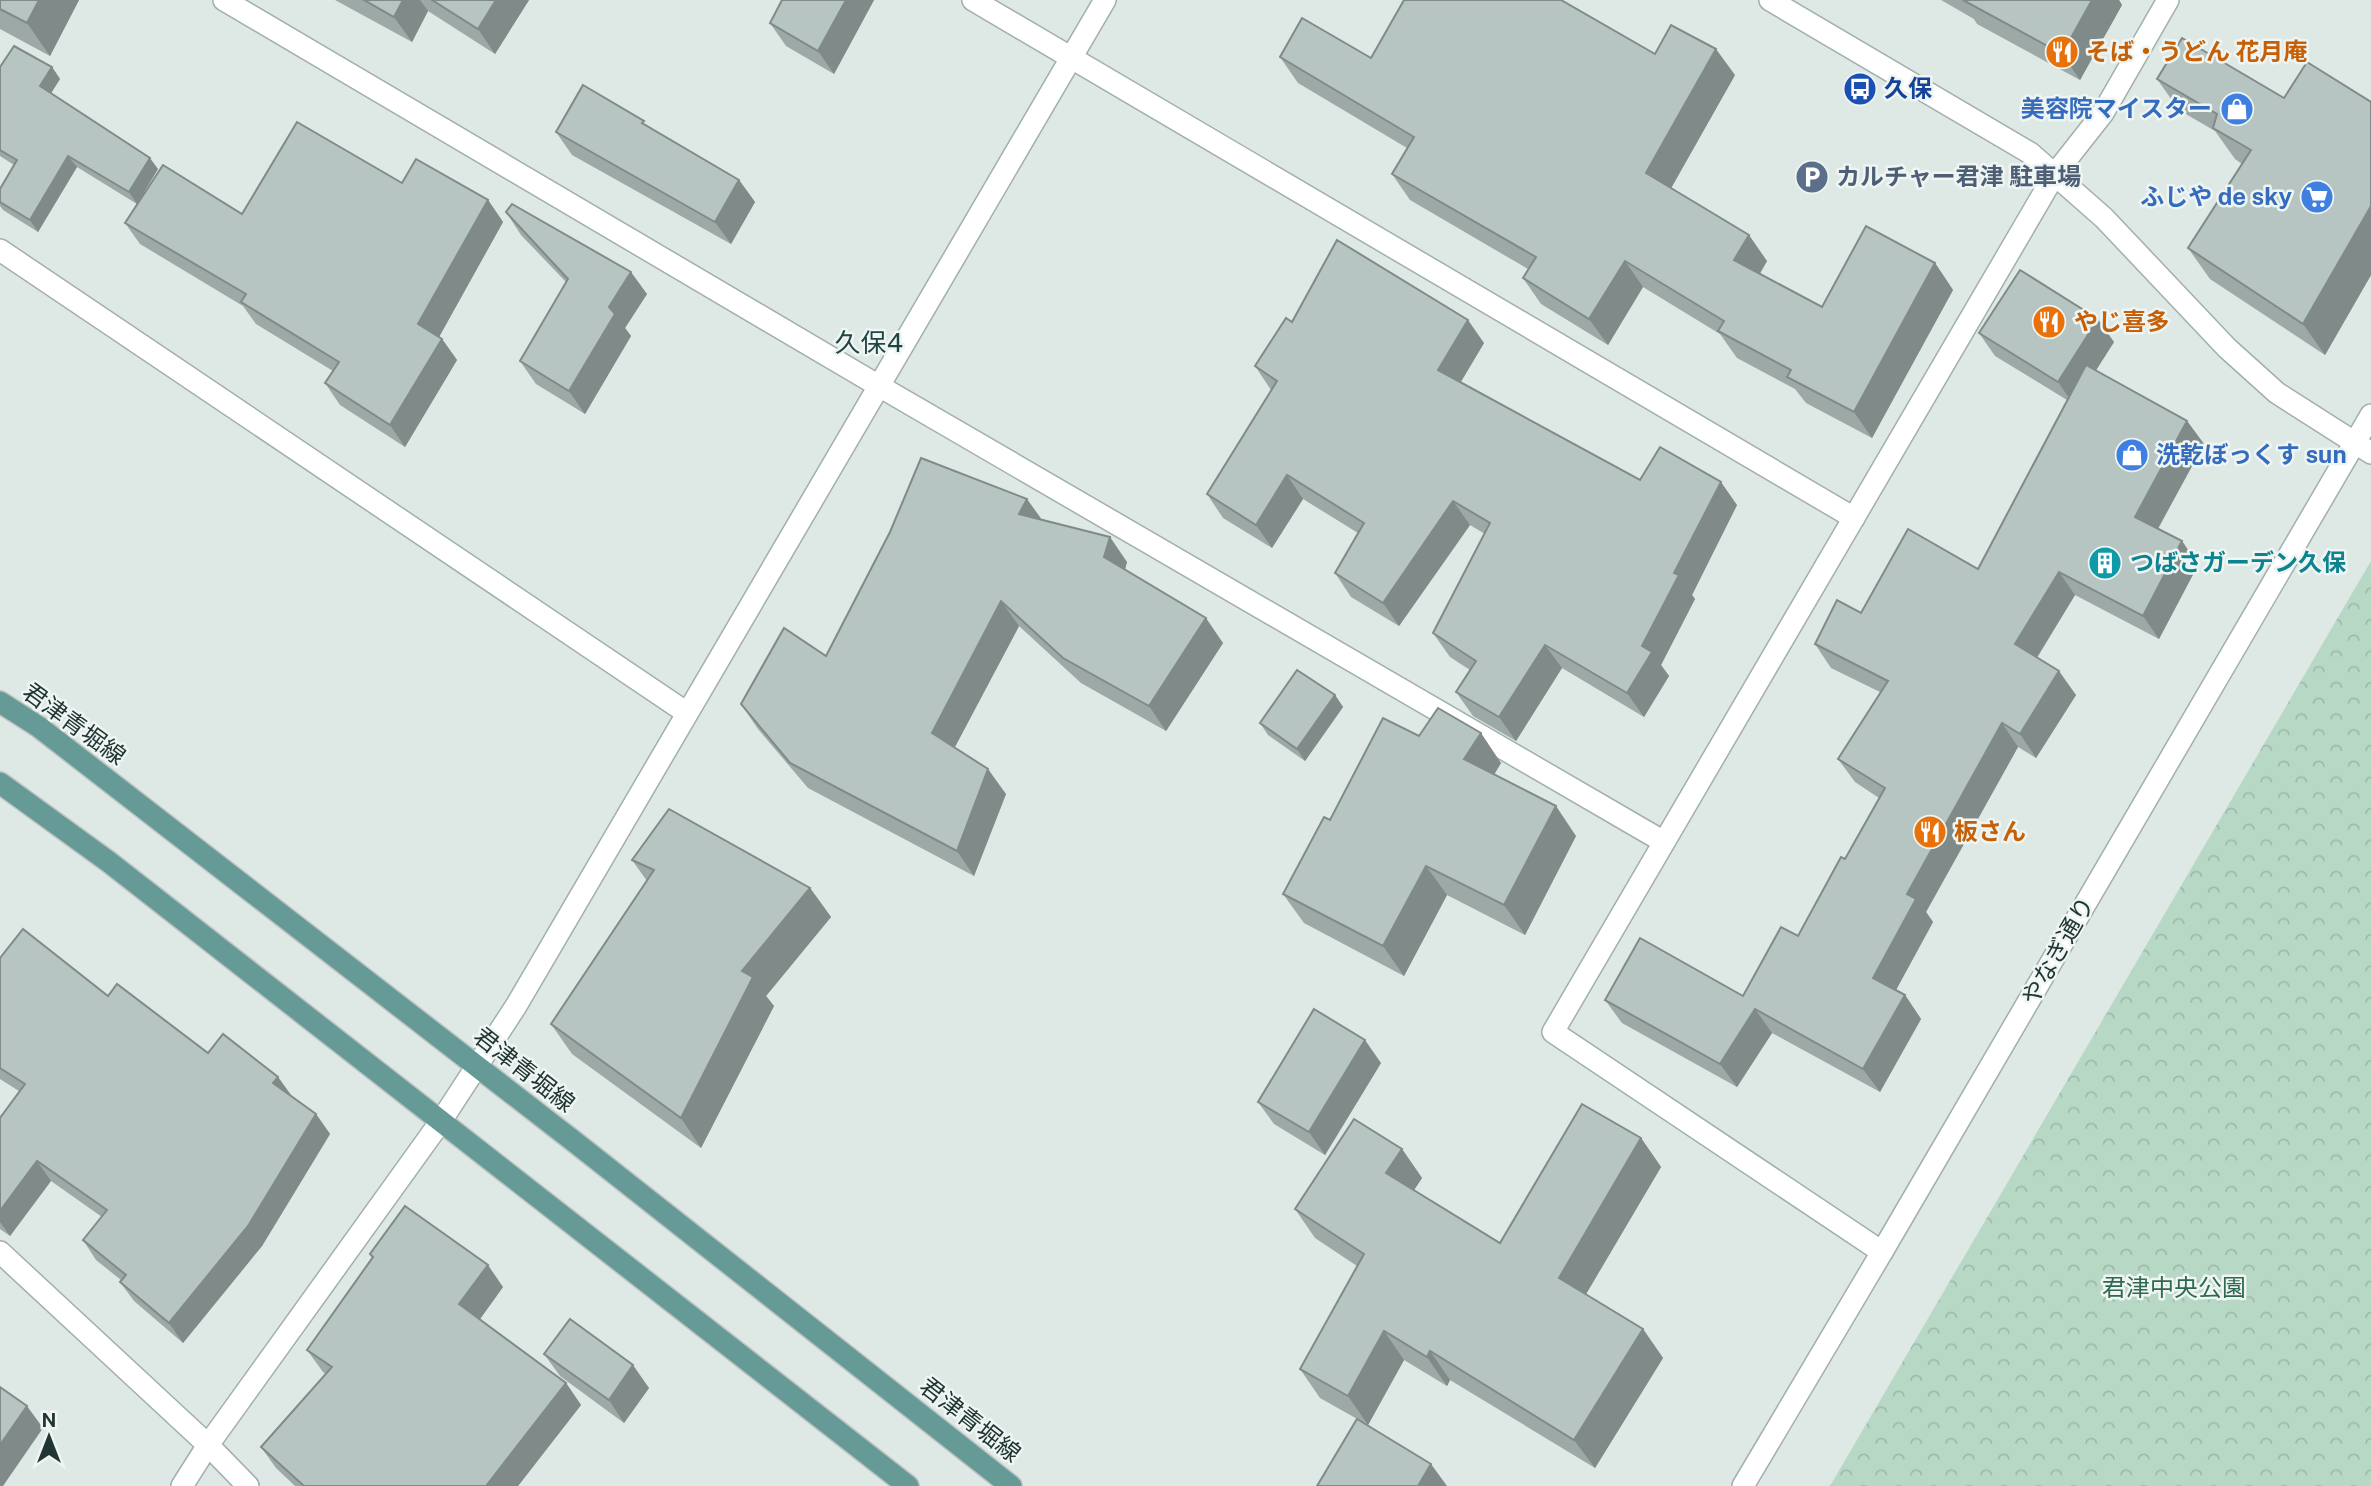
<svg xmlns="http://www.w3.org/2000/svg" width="2371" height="1486" font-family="'Public Sans','Noto Sans JP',sans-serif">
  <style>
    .park { fill: url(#park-crowns) }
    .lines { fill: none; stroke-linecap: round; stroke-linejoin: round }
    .minor-casing { stroke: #a2afac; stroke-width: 24 }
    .major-casing { stroke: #bcc3c2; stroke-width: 24 }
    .minor { stroke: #fff; stroke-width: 21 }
    .major { stroke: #669a96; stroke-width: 21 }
    .wall { fill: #9da9a7 }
    .shaded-wall { fill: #808a88 }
    .building { fill: #b7c5c2; stroke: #808a88; stroke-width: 2 }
    .labels { text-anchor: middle; stroke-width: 5; stroke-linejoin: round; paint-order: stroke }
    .food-label { font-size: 24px; font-weight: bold; fill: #c56008; stroke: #eef5f3; text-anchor: start }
    .transit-label { font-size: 24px; font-weight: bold; fill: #164399; stroke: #eef5f3; text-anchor: start }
    .shop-label { font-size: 24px; font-weight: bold; fill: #366cbe; stroke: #eef5f3; text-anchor: end }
    .service-label { font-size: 24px; font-weight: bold; fill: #4e5e75; stroke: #eef5f3; text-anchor: start }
    .culture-label { font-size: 24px; font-weight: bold; fill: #0d838f; stroke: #eef5f3; text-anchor: start }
    .street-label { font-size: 24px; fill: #213634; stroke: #eef5f3 }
    .park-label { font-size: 24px; fill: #2f6950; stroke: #eef5f3 }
    .neighbourhood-label { font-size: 26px; fill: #1f4644; stroke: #eef5f3 }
  </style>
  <defs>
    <pattern id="park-crowns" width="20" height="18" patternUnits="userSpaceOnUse" patternTransform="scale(1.75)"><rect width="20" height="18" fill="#b8d8c6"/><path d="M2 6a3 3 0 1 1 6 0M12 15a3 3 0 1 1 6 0" fill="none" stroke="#9ebaab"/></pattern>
  </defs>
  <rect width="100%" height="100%" fill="#dee8e5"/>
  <path class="park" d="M2371 561V1486H1830Z"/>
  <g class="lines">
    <defs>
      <g id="minor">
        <path d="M224 0 879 386 1664 842"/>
        <path d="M973 0 1854 518"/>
        <path d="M1770 0 2030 153 2104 218 2227 348 2277 393 2371 453"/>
        <path d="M0 250 687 713"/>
        <path d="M0 1252 208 1445 248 1486"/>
        <path d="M1882 1252 1553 1032 2055 174 2103 113 2168 0"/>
        <path d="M182 1486 208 1445 441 1121 516 1006 1105 0"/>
        <path d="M1743 1486 1882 1252 2371 415"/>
      </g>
      <g id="major">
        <path d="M0 702 39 727 576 1143 1011 1486"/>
        <path d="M0 783 109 862 908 1486"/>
      </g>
    </defs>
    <use href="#minor" class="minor-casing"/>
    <use href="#major" class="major-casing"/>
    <use href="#minor" class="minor"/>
    <use href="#major" class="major"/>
  </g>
  <g class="wall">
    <path d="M0 0H79L50 56 0 29Z"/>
    <path d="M335 0H529L495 54 428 11 412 42Z"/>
    <path d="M874 0 834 74 786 46 770 23Z"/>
    <path d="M1941 0H2119L2122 5 2080 80 1977 24 1974 19Z"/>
    <path d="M1655 54 1735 75 1671 188 1767 261 1760 274 1822 307 1935 263 1953 290 1872 438 1806 403 1795 389 1737 358 1720 334 1643 287 1608 345 1541 304 1523 278 1528 269 1410 200 1392 174 1407 148 1298 83 1280 57 1371 58Z"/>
    <path d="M0 67H52L60 79 51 93 158 169 144 192 242 214 402 183 488 200 503 222 439 337 442 339 457 360 405 447 340 405 325 383 333 371 256 324 243 306 140 244 125 223 137 204 77 167 38 232 3 210 0 206V189L14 165 0 156Z"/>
    <path d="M2157 79 2284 98 2371 102V275L2325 355 2210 279 2188 248 2242 164 2235 159 2215 131 2179 110Z"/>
    <path d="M648 127 739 180 755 202 731 244 572 155 556 132Z"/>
    <path d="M506 212 647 294 625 328 631 336 585 414 536 384 520 361 566 282 521 235Z"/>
    <path d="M1292 322 1484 343 1461 382 1640 480 1737 505 1692 595 1695 599 1661 665 1669 676 1644 717 1562 668 1516 741 1473 716 1456 692 1470 670 1450 657 1433 633 1485 534 1470 525 1399 626 1351 597 1335 573 1358 533 1303 499 1272 548 1223 518 1207 494 1271 390 1255 366Z"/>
    <path d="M1979 333 2114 342 2096 370 2187 421 2204 444 2158 529 2182 541 2198 565 2159 639 2075 595 2037 658 2076 695 2036 758 2018 747 1926 912 1933 922 1896 990 1905 995 1921 1019 1880 1092 1772 1033 1737 1087 1622 1023 1605 1000 1743 996 1798 936 1845 859 1879 798 1855 782 1838 759 1880 692 1831 668 1815 644 1861 613 1978 569 2067 400 1995 356Z"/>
    <path d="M1042 520 1127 562 1125 570 1223 643 1166 731 1081 683 1019 626 955 747 1006 794 974 876 808 788 758 729 741 704 826 656Z"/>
    <path d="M1335 695 1343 707 1305 761 1268 735 1260 723Z"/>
    <path d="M1419 736 1501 763 1494 775 1576 836 1525 935 1447 895 1404 976 1304 923 1283 894 1330 820Z"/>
    <path d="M632 860 810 888 831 917 766 996 774 1006 701 1148 572 1054 551 1024 647 881Z"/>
    <path d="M0 958 108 996 208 1053 278 1077 292 1096 316 1114 330 1134 262 1246 183 1343 134 1301 120 1282 121 1280 96 1260 83 1240 102 1217 51 1181 10 1236 0 1229V1118L19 1091 0 1079Z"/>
    <path d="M1381 1063 1325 1155 1274 1124 1258 1102Z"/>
    <path d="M1641 1138 1661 1167 1586 1294 1643 1329 1663 1358 1595 1468 1450 1380 1447 1386 1404 1360 1368 1425 1320 1398 1300 1369 1357 1266 1315 1238 1295 1209 1402 1149 1422 1178 1414 1190 1500 1243Z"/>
    <path d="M370 1254 503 1287 480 1319 566 1383 581 1405 518 1486H295L276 1468 261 1447 326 1374 323 1372 307 1350 372 1258Z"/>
    <path d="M544 1354 649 1388 624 1423 560 1376Z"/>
  </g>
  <g class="shaded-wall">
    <path d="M39 0H79L50 56 27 23Z"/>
    <path d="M403 0H420L428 11 412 42 394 17Z"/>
    <path d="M496 0H529L495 54 478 29Z"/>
    <path d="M846 0H874L834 74 818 51Z"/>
    <path d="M2092 0H2119L2122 5 2080 80 2062 54Z"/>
    <path d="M1716 49 1735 75 1665 199 1646 173Z"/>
    <path d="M52 67 60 79 48 98 40 86Z"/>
    <path d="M68 156 77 167 38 232 30 220Z"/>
    <path d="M150 158 158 169 137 204 129 192Z"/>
    <path d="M739 180 755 202 731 244 715 222Z"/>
    <path d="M488 200 503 222 434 346 418 324Z"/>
    <path d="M2371 206V275L2325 355 2303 324Z"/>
    <path d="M1749 235 1767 261 1752 286 1734 260Z"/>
    <path d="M1625 261 1643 287 1608 345 1589 319Z"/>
    <path d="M1935 263 1953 290 1872 438 1854 412Z"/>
    <path d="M631 272 647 294 625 328 631 336 585 414 569 391 609 307Z"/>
    <path d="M2098 319 2114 342 2074 405 2058 382Z"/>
    <path d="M1468 320 1484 343 1454 393 1438 370Z"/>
    <path d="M442 339 457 360 405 447 390 425Z"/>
    <path d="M2187 421 2204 444 2151 541 2135 517Z"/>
    <path d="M1287 475 1303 499 1272 548 1256 525Z"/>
    <path d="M1721 482 1737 505 1692 595 1695 599 1661 665 1669 676 1644 717 1627 693 1642 646 1674 573Z"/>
    <path d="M1027 499 1045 524 1019 514Z"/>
    <path d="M1453 501 1470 525 1399 626 1383 603Z"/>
    <path d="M1110 537 1127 562 1121 583 1104 557Z"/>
    <path d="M2182 541 2198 565 2159 639 2143 616Z"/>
    <path d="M2059 572 2075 595 2031 667 2015 644Z"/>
    <path d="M1001 601 1019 626 949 758 932 733Z"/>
    <path d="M1206 618 1223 643 1166 731 1149 706Z"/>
    <path d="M1545 645 1562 668 1516 741 1499 717Z"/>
    <path d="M2059 671 2076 695 2036 758 2020 734Z"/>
    <path d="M1335 695 1343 707 1305 761 1297 749Z"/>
    <path d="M2002 723 2018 747 1926 912 1933 922 1890 1001 1873 978 1907 894Z"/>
    <path d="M1481 733 1501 763 1485 789 1464 759Z"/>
    <path d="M988 769 1006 794 974 876 957 851Z"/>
    <path d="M1556 806 1576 836 1525 935 1504 905Z"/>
    <path d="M1426 866 1447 895 1404 976 1383 946Z"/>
    <path d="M810 888 831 917 766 996 774 1006 701 1148 681 1118 742 971Z"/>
    <path d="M1905 995 1921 1019 1880 1092 1863 1069Z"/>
    <path d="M1755 1009 1772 1033 1737 1087 1720 1064Z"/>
    <path d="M1365 1040 1381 1063 1325 1155 1309 1132Z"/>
    <path d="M278 1077 292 1097 273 1083Z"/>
    <path d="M316 1114 330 1134 262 1246 183 1343 169 1323Z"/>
    <path d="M1641 1138 1661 1167 1579 1306 1559 1278Z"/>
    <path d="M1402 1149 1422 1178 1406 1202 1386 1173Z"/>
    <path d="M37 1161 51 1181 10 1236 0 1222V1211Z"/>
    <path d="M488 1265 503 1287 475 1326 459 1304Z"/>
    <path d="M1643 1329 1663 1358 1595 1468 1574 1440Z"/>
    <path d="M1384 1331 1404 1360 1368 1425 1348 1396Z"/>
    <path d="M1430 1351 1450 1380 1447 1386 1427 1357Z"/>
    <path d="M633 1365 649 1388 624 1423 609 1400Z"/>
    <path d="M566 1383 581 1405 518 1486H486Z"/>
    <path d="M27 1406 43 1428 3 1486H0V1445Z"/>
    <path d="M1431 1464 1447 1486H1418Z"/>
  </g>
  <g class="building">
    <path d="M0 0H39L27 23 0 9Z"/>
    <path d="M364 0H403L394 17Z"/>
    <path d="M432 0H496L478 29Z"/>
    <path d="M782 0H846L818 51 770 23Z"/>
    <path d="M1404 0H1561L1655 54 1671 25 1716 49 1646 173 1749 235 1734 260 1822 307 1866 226 1935 263 1854 412 1787 377 1791 370 1718 331 1724 321 1625 261 1589 319 1523 278 1536 257 1392 174 1414 137 1280 57 1302 18 1371 58Z"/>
    <path d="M1963 0H2092L2062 54Z"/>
    <path d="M2182 38 2284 98 2307 62 2371 102V206L2303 324 2188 248 2251 150 2213 128 2217 114 2157 79Z"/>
    <path d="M14 46 52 67 40 86 150 158 129 192 68 156 30 220 0 202V189L17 160 0 150V67Z"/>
    <path d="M583 85 644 121 642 123 739 180 715 222 556 132Z"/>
    <path d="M297 122 402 183 416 159 488 200 418 324 442 339 390 425 325 383 339 362 241 302 246 294 125 223 163 165 242 214Z"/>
    <path d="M512 204 631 272 609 307 615 314 569 391 520 361 568 279 506 212Z"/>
    <path d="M1337 240 1468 320 1438 370 1640 480 1660 447 1721 482 1674 573 1679 575 1642 646 1652 652 1627 693 1545 645 1499 717 1456 692 1476 661 1433 633 1490 523 1453 501 1383 603 1335 573 1364 523 1287 475 1256 525 1207 494 1277 381 1255 366 1286 318 1292 322Z"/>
    <path d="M2020 270 2098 319 2058 382 1979 333Z"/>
    <path d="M2086 365 2187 421 2135 517 2182 541 2143 616 2059 572 2015 644 2059 671 2020 734 2002 723 1907 894 1916 899 1873 978 1905 995 1863 1069 1755 1009 1720 1064 1605 1000 1640 938 1743 996 1781 927 1798 936 1841 857 1845 859 1885 788 1838 759 1888 681 1815 644 1837 600 1861 613 1908 529 1978 569Z"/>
    <path d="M921 458 1027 499 1019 514 1110 537 1104 557 1206 618 1149 706 1063 658 1001 601 932 733 988 769 957 851 790 763 741 704 784 628 826 656 890 532Z"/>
    <path d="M1297 670 1335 695 1297 749 1260 723Z"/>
    <path d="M1438 708 1481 733 1464 759 1556 806 1504 905 1426 866 1383 946 1283 894 1324 817 1330 820 1383 718 1419 736Z"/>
    <path d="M669 809 810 888 742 971 753 977 681 1118 551 1024 654 870 632 860Z"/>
    <path d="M23 929 108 996 117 984 208 1053 223 1034 278 1077 273 1083 316 1114 248 1226 169 1323 120 1282 126 1275 83 1240 107 1210 37 1161 0 1211V1118L25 1084 0 1068V958Z"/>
    <path d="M1314 1009 1365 1040 1309 1132 1258 1102Z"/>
    <path d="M1582 1104 1641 1138 1559 1278 1643 1329 1574 1440 1430 1351 1427 1357 1384 1331 1348 1396 1300 1369 1364 1254 1295 1209 1354 1119 1402 1149 1386 1173 1500 1243Z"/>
    <path d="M405 1206 488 1265 459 1304 566 1383 486 1486H304L261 1447 332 1367 307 1350 373 1257 370 1254Z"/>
    <path d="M570 1319 633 1365 609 1400 544 1354Z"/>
    <path d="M0 1387 27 1406 0 1445Z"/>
    <path d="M1357 1419 1431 1464 1418 1486H1317Z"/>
  </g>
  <defs>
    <symbol id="restaurant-disc" viewBox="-11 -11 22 22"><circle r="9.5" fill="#e8710a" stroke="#eef5f3"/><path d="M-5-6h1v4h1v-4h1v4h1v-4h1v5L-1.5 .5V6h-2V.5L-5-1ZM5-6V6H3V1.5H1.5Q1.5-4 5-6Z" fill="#fff"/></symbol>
    <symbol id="bus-disc" viewBox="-11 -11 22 22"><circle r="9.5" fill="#1a4fb4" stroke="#eef5f3"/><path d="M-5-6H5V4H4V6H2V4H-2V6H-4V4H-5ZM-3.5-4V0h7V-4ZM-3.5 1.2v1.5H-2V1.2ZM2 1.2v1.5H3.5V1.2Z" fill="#fff"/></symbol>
    <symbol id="shop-disc" viewBox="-11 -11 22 22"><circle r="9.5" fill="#3f7fe0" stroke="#eef5f3"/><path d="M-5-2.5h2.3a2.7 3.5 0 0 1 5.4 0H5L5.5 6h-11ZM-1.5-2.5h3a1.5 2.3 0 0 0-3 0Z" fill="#fff"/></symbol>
    <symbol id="parking-disc" viewBox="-11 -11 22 22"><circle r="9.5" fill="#5c6f8a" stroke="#eef5f3"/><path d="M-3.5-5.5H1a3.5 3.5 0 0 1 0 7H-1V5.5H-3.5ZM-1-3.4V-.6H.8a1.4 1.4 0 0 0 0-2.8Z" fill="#fff"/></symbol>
    <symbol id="supermarket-disc" viewBox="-11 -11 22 22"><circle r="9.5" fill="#3f7fe0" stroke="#eef5f3"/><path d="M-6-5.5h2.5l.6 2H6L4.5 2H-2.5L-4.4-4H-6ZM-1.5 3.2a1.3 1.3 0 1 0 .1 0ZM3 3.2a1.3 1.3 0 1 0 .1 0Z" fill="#fff"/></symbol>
    <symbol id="building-disc" viewBox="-11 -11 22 22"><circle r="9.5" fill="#0f9aa8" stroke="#eef5f3"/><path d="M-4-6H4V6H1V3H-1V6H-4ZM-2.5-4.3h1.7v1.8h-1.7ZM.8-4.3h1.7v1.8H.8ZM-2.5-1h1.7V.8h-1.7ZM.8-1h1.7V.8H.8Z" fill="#fff"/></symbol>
  </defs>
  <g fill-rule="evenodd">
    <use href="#restaurant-disc" x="2043" y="33" width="38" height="38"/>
    <use href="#bus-disc" x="1841" y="70" width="38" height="38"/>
    <use href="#shop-disc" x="2218" y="90" width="38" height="38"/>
    <use href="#parking-disc" x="1793" y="158" width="38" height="38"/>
    <use href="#supermarket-disc" x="2298" y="178" width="38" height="38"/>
    <use href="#restaurant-disc" x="2030" y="303" width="38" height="38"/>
    <use href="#shop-disc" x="2113" y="436" width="38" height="38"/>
    <use href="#building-disc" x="2086" y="544" width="38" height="38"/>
    <use href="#restaurant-disc" x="1911" y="813" width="38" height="38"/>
  </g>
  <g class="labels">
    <g class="food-label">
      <text x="2086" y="60">そば・うどん 花月庵</text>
      <text x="2074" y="330">やじ喜多</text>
      <text x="1954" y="840">板さん</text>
    </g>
    <g class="transit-label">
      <text x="1884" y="97">久保</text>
    </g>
    <g class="shop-label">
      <text x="2212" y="117">美容院マイスター</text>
      <text x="2292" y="205">ふじや de sky</text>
      <text x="2156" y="463" text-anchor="start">洗乾ぼっくす sun</text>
    </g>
    <g class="service-label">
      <text x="1836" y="185">カルチャー君津 駐車場</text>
    </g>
    <g class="culture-label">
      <text x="2130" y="571">つばさガーデン久保</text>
    </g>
    <g class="street-label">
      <text transform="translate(74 724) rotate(36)" y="8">君津青堀線</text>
      <text transform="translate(2058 951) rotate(-60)" y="8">やなぎ通り</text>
      <text transform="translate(524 1070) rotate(38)" y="8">君津青堀線</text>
      <text transform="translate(970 1420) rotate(38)" y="8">君津青堀線</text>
    </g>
    <g class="park-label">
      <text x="2174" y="1296">君津中央公園</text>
    </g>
    <g class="neighbourhood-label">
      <text x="869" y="352">久保4</text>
    </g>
  </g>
  <g transform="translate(49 1437)" stroke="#eef5f3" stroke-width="5" paint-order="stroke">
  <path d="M0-5L12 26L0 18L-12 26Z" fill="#213634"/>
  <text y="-10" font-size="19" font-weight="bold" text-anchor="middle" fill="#213634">N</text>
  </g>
</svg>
